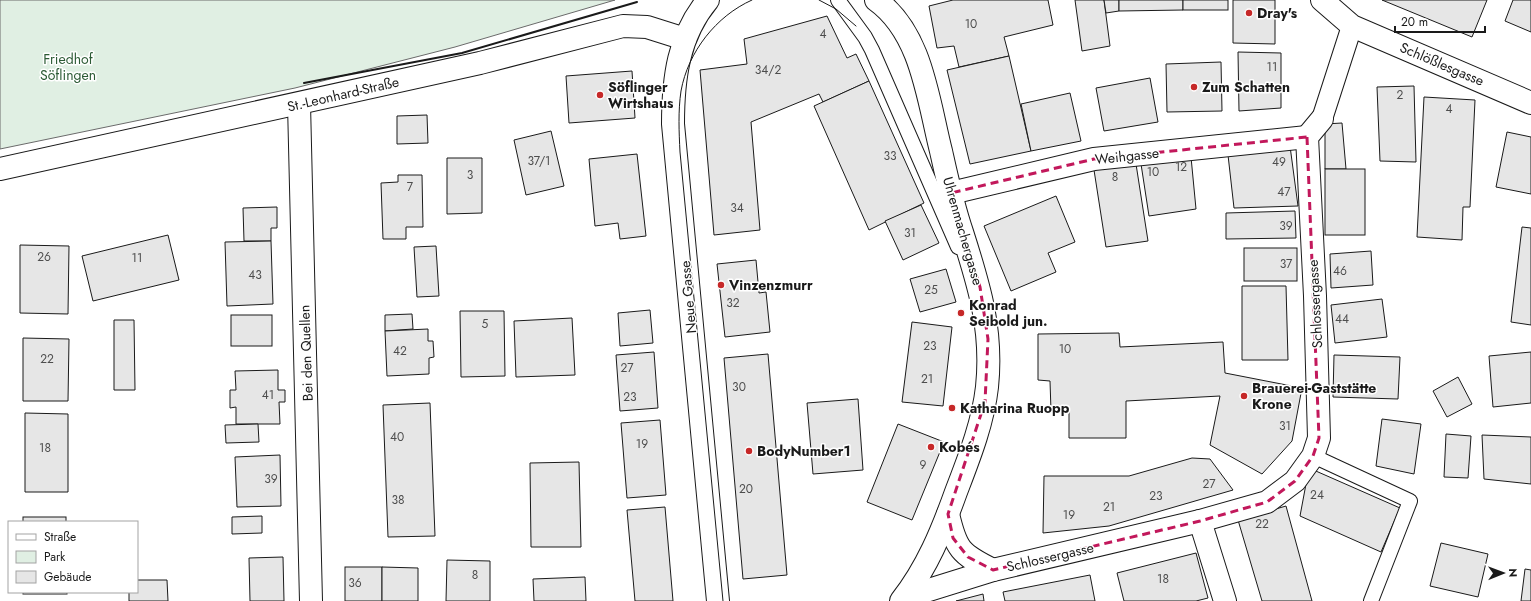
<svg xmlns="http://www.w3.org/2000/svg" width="1531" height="601" font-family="Jost,sans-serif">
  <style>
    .green { fill: #e0efe3; stroke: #6a6a6a }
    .building { fill: #e6e6e6; stroke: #1a1a1a }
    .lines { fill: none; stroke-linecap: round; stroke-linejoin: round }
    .service-casing { stroke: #1a1a1a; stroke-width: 16 }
    .pedestrian-casing { stroke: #1a1a1a; stroke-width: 22 }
    .minor-casing { stroke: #1a1a1a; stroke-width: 24 }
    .tertiary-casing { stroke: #1a1a1a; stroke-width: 24 }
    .service { stroke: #fff; stroke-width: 14 }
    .pedestrian { stroke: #fff; stroke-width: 20 }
    .minor { stroke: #fff; stroke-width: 22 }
    .tertiary { stroke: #fff; stroke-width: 22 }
    .tram { stroke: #1a1a1a; stroke-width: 1 }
    .wall { stroke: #1a1a1a; stroke-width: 2 }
    .marked { fill: none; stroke: #c2185b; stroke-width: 3; stroke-dasharray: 8 5; stroke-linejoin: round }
    .poi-dot { fill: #c62828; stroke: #fff; stroke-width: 1.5 }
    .labels { text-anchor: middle; stroke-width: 3; stroke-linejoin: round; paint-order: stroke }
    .number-label { font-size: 12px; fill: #4d4d4d }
    .poi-label { font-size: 14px; font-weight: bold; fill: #1a1a1a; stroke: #fff; text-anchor: start }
    .park-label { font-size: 14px; fill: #2b5a34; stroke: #fff }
    .street-label { font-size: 14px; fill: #1a1a1a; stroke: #fff }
  </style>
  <rect width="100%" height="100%" fill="#fff"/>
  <path class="green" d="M0 0H615L455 47 295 88 0 149Z"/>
  <g class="building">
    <path d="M953 0H1048L1053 25 1004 37 1009 56 959 67 954 46 937 48 929 6Z"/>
    <path d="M1075 0H1104L1110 46 1082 51Z"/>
    <path d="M1104 0H1119V11L1106 13Z"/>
    <path d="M1119 0H1183V10L1119 11Z"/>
    <rect x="1183" y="0" width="45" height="10"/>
    <path d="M1233 0H1275V44L1233 43Z"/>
    <path d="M1382 0H1487L1472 37Z"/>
    <path d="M1513 0H1531V32L1505 21Z"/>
    <path d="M827 16 847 58 856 54 869 81 823 102 819 94 751 122 760 230 714 235 700 70 747 64 744 39Z"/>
    <path d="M1238 52 1281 53V108L1239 111Z"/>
    <path d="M1009 56 1031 151 970 164 947 70Z"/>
    <path d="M1221 62 1222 111 1167 112 1166 64Z"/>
    <path d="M632 71 635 118 569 123 566 76Z"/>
    <path d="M1150 78 1158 122 1104 131 1096 88Z"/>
    <path d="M869 81 924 203 869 230 814 106Z"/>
    <path d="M1414 86 1416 162 1380 161 1377 87Z"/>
    <path d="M1070 93 1081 141 1031 151 1021 104Z"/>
    <path d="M1424 97 1475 100 1470 207H1463L1462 240 1417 237Z"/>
    <path d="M427 115 428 143 397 144V116Z"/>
    <path d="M1342 123 1346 169H1325V124Z"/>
    <path d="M551 131 564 186 526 195 514 140Z"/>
    <path d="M1507 132 1531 137V194L1496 187Z"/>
    <path d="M1290 146 1298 206 1234 208 1228 155Z"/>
    <path d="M637 154 646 236 620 239 618 223 595 226 589 159Z"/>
    <path d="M1191 157 1196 209 1149 216 1141 164Z"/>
    <path d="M447 158H482V213L447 214Z"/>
    <path d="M1136 164 1148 241 1106 247 1094 170Z"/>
    <rect x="1325" y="169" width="40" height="66"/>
    <path d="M398 175H422L423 227H406V239H383L381 183 398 182Z"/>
    <path d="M1056 196 1075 242 1048 253 1056 272 1011 291 984 226Z"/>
    <path d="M921 205 939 243 903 260 885 221Z"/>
    <path d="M277 207V228H271V241H244L243 208Z"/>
    <path d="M1295 211 1296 238 1226 239V213Z"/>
    <path d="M1522 227 1531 228V325L1511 322Z"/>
    <path d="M168 235 179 280 93 301 82 256Z"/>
    <path d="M271 241 273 304 227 306 225 242Z"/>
    <path d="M20 245 69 246 68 314 20 313Z"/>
    <path d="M436 246 439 296 417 297 414 247Z"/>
    <rect x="1244" y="248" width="53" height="33"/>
    <path d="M1371 251 1373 285 1331 288 1330 254Z"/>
    <path d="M756 260 759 293 766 292 770 332 725 337 717 264Z"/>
    <path d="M946 269 956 302 920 312 910 279Z"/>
    <path d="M1242 286H1286L1288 360H1242Z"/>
    <path d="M1382 299 1387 337 1335 343 1331 305Z"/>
    <path d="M650 310 653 343 620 346 618 313Z"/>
    <path d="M460 311H504L505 376 461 377Z"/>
    <path d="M412 314 413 329 385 331V315Z"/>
    <rect x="231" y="315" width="41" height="31"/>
    <path d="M572 318 575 375 516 377 514 321Z"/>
    <path d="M114 320H134L135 390H114Z"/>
    <path d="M912 322 952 327 943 406 902 402Z"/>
    <path d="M428 329V341H433L434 357 429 358V374L387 376 385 331Z"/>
    <path d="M1119 333 1120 347 1223 342 1225 373 1302 388 1292 441 1262 474 1210 445 1220 396 1126 401V438H1069V411H1051L1050 381 1038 380V334Z"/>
    <path d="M23 338 69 339 68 401H23Z"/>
    <path d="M654 352 658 408 620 411 616 355Z"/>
    <path d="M1531 352V403L1493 407 1489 356Z"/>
    <path d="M768 354 787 575 743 579 724 358Z"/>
    <path d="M1334 355 1400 357 1398 399 1333 397Z"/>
    <path d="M278 370V390H285V402H279L280 424H236V407L230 408V390H236L235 371Z"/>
    <path d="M1458 377 1472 404 1447 417 1433 391Z"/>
    <path d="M858 399 863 470 813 474 807 403Z"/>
    <path d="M430 403 435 536 388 537 383 405Z"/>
    <path d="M25 413 68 414V492H25Z"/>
    <path d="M1382 419 1421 424 1414 474 1376 466Z"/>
    <path d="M660 420 666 495 627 498 621 423Z"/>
    <path d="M258 424 259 442 226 443 225 425Z"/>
    <path d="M898 424 944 442 912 520 867 502Z"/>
    <path d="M1446 434 1471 436 1468 478 1444 477Z"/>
    <path d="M1482 435 1531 437V484L1484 479Z"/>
    <path d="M280 455 281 506 237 507 235 457Z"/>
    <path d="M1192 458 1210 459 1233 490 1109 526 1043 533 1044 476H1129Z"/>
    <path d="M579 462 581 547H531L530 463Z"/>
    <path d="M1309 468 1400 508 1381 552 1300 516Z"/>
    <path d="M1286 506 1312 601H1262L1238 520Z"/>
    <path d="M665 507 673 601H635L627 510Z"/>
    <path d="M262 516V533L232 534V517Z"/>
    <rect x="23" y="517" width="43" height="5"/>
    <path d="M1441 543 1488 554 1478 597 1430 586Z"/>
    <path d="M1196 553 1208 598 1196 601H1124L1117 573Z"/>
    <path d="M283 557 284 601H250L249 558Z"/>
    <path d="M447 560 490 561V601H446Z"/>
    <rect x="345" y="567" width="37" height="34"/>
    <path d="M382 567 418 568V601H382Z"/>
    <path d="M1525 569 1531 570V601H1521Z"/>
    <path d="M1090 575 1095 601H1005L1003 592Z"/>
    <path d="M585 577 586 601H534L533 579Z"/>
    <path d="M137 580H167L168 601H129V592H137Z"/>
    <rect x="23" y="592" width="44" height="2"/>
    <path d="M983 594 984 601H956Z"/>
  </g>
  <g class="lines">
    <defs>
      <g id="service">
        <path d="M838 0 865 37 872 50 958 247"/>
        <path d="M1313 456 1410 501 1371 601"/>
      </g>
      <path id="pedestrian" d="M1322 119 1352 26"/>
      <g id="minor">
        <path d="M1322 0 1352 26 1531 103"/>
        <path d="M299 104 311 601"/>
        <path d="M0 169 480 63 623 26 647 27 685 39"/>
        <path d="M951 193 1094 159 1307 137"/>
        <path d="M948 514C956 549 960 554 993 570"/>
        <path d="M1200 521 1225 601"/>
        <path d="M903 601 916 594 993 570 1200 521 1267 502 1295 481 1313 456 1319 438 1315 296 1307 137 1322 119"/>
      </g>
      <g id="tertiary">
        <path d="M708 0C678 36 673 79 673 124L718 601"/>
        <path d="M876 0C922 33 928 100 941 151 947 178 953 206 962 232 979 285 993 330 987 387 983 423 969 458 956 492 942 531 927 568 901 601"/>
      </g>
    </defs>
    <use href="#service" class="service-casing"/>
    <use href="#pedestrian" class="pedestrian-casing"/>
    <use href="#minor" class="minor-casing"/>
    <use href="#tertiary" class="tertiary-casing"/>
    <use href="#service" class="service"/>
    <use href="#pedestrian" class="pedestrian"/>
    <use href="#minor" class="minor"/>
    <use href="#tertiary" class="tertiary"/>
    <g class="tram">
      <path d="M819 0 836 9 856 26"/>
      <path d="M723 601 680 152C679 132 678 111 681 91 688 52 716 16 752 0"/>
    </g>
    <path class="wall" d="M304 83 462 53 637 2"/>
  </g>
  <path class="marked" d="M1307 137 1319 438 1313 456 1295 481 1267 502 1200 521 993 570 968 557 953 538 948 514 985 402 988 339 980 287 951 193 1094 159Z"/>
  <g class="poi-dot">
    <circle cx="1249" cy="13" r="4"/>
    <circle cx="1194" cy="87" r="4"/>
    <circle cx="600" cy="95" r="4"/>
    <circle cx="721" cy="285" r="4"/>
    <circle cx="961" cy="313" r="4"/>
    <circle cx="1244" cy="396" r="4"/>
    <circle cx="952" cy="408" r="4"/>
    <circle cx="931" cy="447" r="4"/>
    <circle cx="749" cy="451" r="4"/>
  </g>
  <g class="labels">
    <g class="number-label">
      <text x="971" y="28">10</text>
      <text x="823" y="38">4</text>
      <text x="1272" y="71">11</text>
      <text x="768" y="74">34/2</text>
      <text x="1400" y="99">2</text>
      <text x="1449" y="113">4</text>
      <text x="890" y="160">33</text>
      <text x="539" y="165">37/1</text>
      <text x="1279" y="166">49</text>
      <text x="1181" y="171">12</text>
      <text x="1153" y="176">10</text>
      <text x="470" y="179">3</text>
      <text x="1115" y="181">8</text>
      <text x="410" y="191">7</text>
      <text x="1284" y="196">47</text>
      <text x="737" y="212">34</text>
      <text x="1286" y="230">39</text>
      <text x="910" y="237">31</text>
      <text x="44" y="261">26</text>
      <text x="137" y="262">11</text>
      <text x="1286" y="268">37</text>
      <text x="1340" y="275">46</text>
      <text x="255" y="279">43</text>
      <text x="931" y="294">25</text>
      <text x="733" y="307">32</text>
      <text x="1342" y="323">44</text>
      <text x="485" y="328">5</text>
      <text x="930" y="350">23</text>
      <text x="1065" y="353">10</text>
      <text x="400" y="355">42</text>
      <text x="47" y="363">22</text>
      <text x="627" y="372">27</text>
      <text x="927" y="383">21</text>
      <text x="739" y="391">30</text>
      <text x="268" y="399">41</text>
      <text x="630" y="401">23</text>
      <text x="1285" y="430">31</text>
      <text x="397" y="441">40</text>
      <text x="642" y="448">19</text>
      <text x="45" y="452">18</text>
      <text x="923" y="469">9</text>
      <text x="271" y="483">39</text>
      <text x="1209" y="488">27</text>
      <text x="746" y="493">20</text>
      <text x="1317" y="499">24</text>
      <text x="1156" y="500">23</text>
      <text x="398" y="504">38</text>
      <text x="1109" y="511">21</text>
      <text x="1069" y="519">19</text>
      <text x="1262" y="528">22</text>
      <text x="475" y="579">8</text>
      <text x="1163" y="583">18</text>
      <text x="355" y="587">36</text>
    </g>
    <g class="poi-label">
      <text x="1257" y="18">Dray's</text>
      <text x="608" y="92">Söflinger<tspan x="608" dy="16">Wirtshaus</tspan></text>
      <text x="1202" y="92">Zum Schatten</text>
      <text x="729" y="290">Vinzenzmurr</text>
      <text x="969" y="310">Konrad<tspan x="969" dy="16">Seibold jun.</tspan></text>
      <text x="1252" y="393">Brauerei-Gaststätte<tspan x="1252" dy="16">Krone</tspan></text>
      <text x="960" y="413">Katharina Ruopp</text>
      <text x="939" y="452">Kobés</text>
      <text x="757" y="456">BodyNumber1</text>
    </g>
    <g class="park-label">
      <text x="68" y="64">Friedhof<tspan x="68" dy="16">Söflingen</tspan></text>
    </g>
    <g class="street-label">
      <text transform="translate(1442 64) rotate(23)" y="5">Schlößlesgasse</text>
      <text transform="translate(343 94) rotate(-13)" y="5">St.-Leonhard-Straße</text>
      <text transform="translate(1127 156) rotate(-6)" y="5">Weihgasse</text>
      <text transform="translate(963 231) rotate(74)" y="5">Uhrenmachergasse</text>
      <text transform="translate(688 297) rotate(-95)" y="5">Neue Gasse</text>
      <text transform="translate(1315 304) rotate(-93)" y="5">Schlossergasse</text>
      <text transform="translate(306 353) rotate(-92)" y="5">Bei den Quellen</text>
      <text transform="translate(1050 557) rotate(-13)" y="5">Schlossergasse</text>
    </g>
  </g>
  <rect x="8" y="521" width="130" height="72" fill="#ffffff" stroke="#a3a3a3"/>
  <rect x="16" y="534" width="20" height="6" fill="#ffffff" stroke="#a3a3a3"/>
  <text x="44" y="541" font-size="12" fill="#1a1a1a">Straße</text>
  <rect x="16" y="551" width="20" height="12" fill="#e0efe3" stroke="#a3a3a3"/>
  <text x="44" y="561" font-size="12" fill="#1a1a1a">Park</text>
  <rect x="16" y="571" width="20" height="12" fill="#e6e6e6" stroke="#a3a3a3"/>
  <text x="44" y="581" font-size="12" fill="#1a1a1a">Gebäude</text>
  <g transform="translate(1503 573) rotate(89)" stroke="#ffffff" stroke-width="3" paint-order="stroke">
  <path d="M0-3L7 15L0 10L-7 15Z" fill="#1a1a1a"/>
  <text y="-6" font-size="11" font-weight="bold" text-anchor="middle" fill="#1a1a1a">N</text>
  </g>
  <path d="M1395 26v6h90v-6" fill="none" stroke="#1a1a1a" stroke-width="2"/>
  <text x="1401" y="26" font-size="12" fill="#1a1a1a" stroke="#ffffff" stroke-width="3" paint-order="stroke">20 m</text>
</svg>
